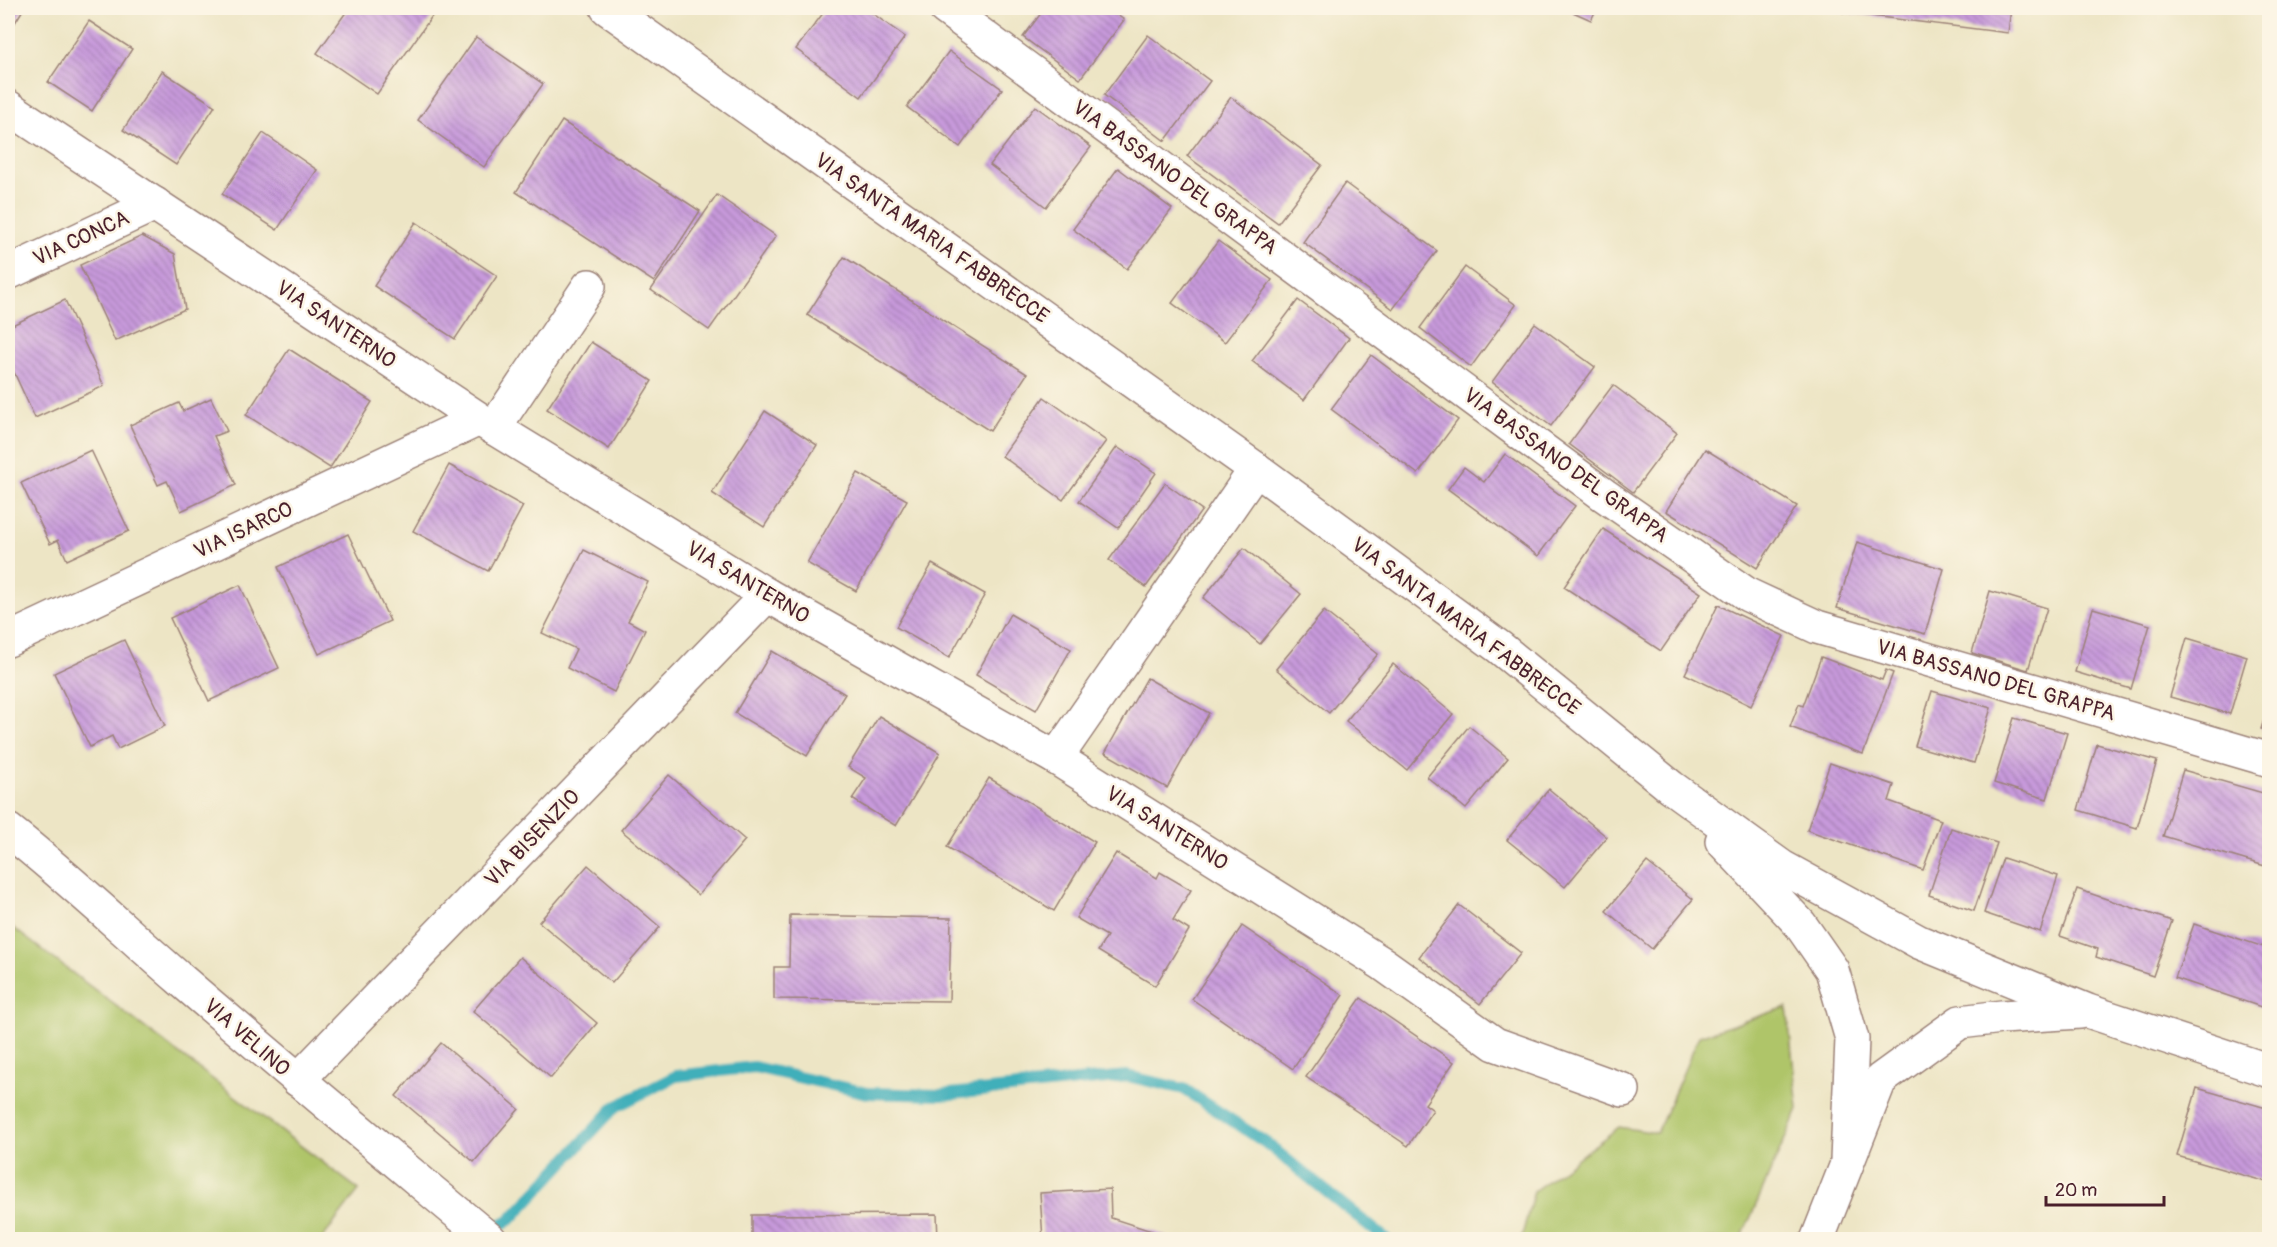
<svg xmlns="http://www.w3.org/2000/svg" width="2277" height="1247" font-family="Pangolin,sans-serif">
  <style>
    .green { fill: #afc569; stroke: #7c724a; stroke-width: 1.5 }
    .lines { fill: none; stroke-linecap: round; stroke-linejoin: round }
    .stream { stroke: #3fafba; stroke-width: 12 }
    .building { fill: url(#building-back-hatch) }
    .minor-casing { stroke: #9c8278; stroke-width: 36 }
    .major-casing { stroke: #9c8278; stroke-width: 36 }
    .minor { stroke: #fff; stroke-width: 33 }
    .major { stroke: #fff; stroke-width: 33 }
    .labels { text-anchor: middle; stroke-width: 5; stroke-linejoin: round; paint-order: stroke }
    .street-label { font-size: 21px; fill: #4a1f2b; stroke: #fcf5e5 }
  </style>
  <defs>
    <pattern id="building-back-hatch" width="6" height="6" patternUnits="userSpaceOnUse" patternTransform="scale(1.5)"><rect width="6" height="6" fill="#c79adb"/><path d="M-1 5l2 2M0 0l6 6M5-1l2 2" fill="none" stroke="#a47db2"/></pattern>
  </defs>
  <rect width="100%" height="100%" fill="#fcf5e5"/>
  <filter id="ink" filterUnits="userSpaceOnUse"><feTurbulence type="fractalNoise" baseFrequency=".0167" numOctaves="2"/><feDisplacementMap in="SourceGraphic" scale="12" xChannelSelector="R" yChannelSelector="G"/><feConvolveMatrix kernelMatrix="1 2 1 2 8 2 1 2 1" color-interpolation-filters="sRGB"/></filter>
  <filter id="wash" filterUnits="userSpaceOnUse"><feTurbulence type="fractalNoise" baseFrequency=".008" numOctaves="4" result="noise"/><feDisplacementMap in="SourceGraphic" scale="24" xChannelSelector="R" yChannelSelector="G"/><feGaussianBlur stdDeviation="1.35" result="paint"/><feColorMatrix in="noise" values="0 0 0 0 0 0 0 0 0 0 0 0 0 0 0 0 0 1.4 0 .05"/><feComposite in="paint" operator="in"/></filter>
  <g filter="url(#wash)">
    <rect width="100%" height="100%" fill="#ede5c5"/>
    <g class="green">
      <path d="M8 924 359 1190 322 1239H8Z"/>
      <path d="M1787 1007 1798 1109 1741 1239H1521L1534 1191 1619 1127 1657 1133 1699 1036Z"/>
    </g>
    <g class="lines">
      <path class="stream" d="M484 1233 511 1219 615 1107 676 1076 754 1067 867 1093 941 1095 1127 1076 1184 1089 1266 1143 1387 1240"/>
    </g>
    <g id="blocks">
      <g class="building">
        <path d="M8 8H24L8 34Z"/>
        <path d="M349 8H429L435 12 377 94 317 53Z"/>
        <path d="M827 8H865L905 37 861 97 796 49Z"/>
        <path d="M1045 8H1107L1124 20 1080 79 1023 37Z"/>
        <path d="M1564 8H1597L1591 20Z"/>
        <path d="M1841 8H2011L2008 33 1840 12Z"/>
        <path d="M89 21 132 49 92 111 48 82Z"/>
        <path d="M1148 35 1210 81 1165 141 1104 95Z"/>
        <path d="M476 37 543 84 484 167 418 120Z"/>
        <path d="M949 51 1002 89 960 147 907 107Z"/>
        <path d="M162 71 215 106 176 165 123 130Z"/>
        <path d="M1231 97 1322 165 1278 223 1187 156Z"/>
        <path d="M1035 106 1091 147 1046 207 990 165Z"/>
        <path d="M562 121 700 211 654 282 516 192Z"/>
        <path d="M263 133 317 170 277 230 222 194Z"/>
        <path d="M1118 168 1172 209 1127 269 1073 229Z"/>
        <path d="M1345 183 1437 251 1393 309 1303 242Z"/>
        <path d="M717 195 776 236 709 330 651 290Z"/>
        <path d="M416 222 497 276 455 339 374 286Z"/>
        <path d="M142 236 175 254 185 309 115 341 80 265Z"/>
        <path d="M1218 241 1272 280 1225 342 1172 303Z"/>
        <path d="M844 257 1027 374 990 431 807 315Z"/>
        <path d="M1465 267 1516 305 1471 367 1420 328Z"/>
        <path d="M65 300 104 386 35 418 8 359V327Z"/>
        <path d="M1298 300 1349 338 1304 400 1252 361Z"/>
        <path d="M1535 323 1595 367 1551 426 1492 382Z"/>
        <path d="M591 342 652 381 609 449 547 409Z"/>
        <path d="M289 349 372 402 330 468 246 415Z"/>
        <path d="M1371 355 1458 420 1418 474 1331 409Z"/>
        <path d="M1613 385 1677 433 1633 492 1569 444Z"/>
        <path d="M1044 397 1106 441 1063 500 1002 456Z"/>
        <path d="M211 398 227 431 214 436 236 485 181 511 167 481 158 485 130 425 179 403 183 411Z"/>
        <path d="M765 411 817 445 764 527 712 493Z"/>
        <path d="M1117 447 1156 473 1118 528 1079 501Z"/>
        <path d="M1705 449 1797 506 1757 568 1666 511Z"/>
        <path d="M91 450 129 531 67 560 58 540 50 544 21 483Z"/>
        <path d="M1505 454 1575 506 1538 556 1448 489 1464 467 1484 482Z"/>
        <path d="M449 465 523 506 488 571 413 531Z"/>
        <path d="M858 473 907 500 856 591 807 563Z"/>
        <path d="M1165 483 1202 510 1146 587 1109 560Z"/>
        <path d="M1603 529 1701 593 1661 651 1564 587Z"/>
        <path d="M348 534 390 621 319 654 278 567Z"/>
        <path d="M1857 542 1944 569 1925 634 1837 608Z"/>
        <path d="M1244 548 1301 594 1260 644 1203 598Z"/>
        <path d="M584 550 648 582 628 621 645 630 614 692 567 668 576 649 542 633Z"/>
        <path d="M932 564 985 594 949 658 896 627Z"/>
        <path d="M240 585 279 668 209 701 170 618Z"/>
        <path d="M1990 591 2047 608 2028 670 1972 653Z"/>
        <path d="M1718 605 1784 636 1751 706 1685 674Z"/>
        <path d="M2093 608 2150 625 2131 689 2075 672Z"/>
        <path d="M1324 611 1378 654 1329 713 1276 669Z"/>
        <path d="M1010 614 1071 649 1036 710 976 675Z"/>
        <path d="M2187 638 2247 656 2230 714 2170 697Z"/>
        <path d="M124 640 165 726 118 749 112 736 90 747 54 673Z"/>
        <path d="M772 651 845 694 807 756 735 713Z"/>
        <path d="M1821 657 1882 680 1886 670 1893 673 1863 754 1790 727 1799 704 1803 706Z"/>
        <path d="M1393 664 1453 714 1407 770 1346 721Z"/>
        <path d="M1147 678 1209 713 1167 788 1105 753Z"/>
        <path d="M1932 691 1991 708 1974 763 1915 746Z"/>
        <path d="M2270 702V731L2261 729Z"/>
        <path d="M879 716 940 753 896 826 852 799 866 778 848 767Z"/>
        <path d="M2014 718 2067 733 2047 799 1994 783Z"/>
        <path d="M1469 726 1508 758 1466 809 1427 777Z"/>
        <path d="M2097 744 2157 761 2137 828 2078 810Z"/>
        <path d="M1830 763 1894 785 1889 801 1941 820 1923 870 1807 830Z"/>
        <path d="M2183 770 2270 795V849L2265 866 2163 836Z"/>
        <path d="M669 775 745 840 698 895 621 830Z"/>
        <path d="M989 778 1095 842 1054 911 947 847Z"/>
        <path d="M1549 789 1607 837 1565 887 1507 840Z"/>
        <path d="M1951 828 1997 843 1974 911 1929 895Z"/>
        <path d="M1116 853 1157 878 1160 872 1191 890 1173 920 1189 930 1155 986 1098 951 1107 936 1076 918Z"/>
        <path d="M2003 858 2058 876 2040 932 1984 913Z"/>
        <path d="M1647 862 1693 899 1652 949 1606 911Z"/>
        <path d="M588 865 660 927 612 983 539 922Z"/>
        <path d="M2077 889 2172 921 2153 976 2096 957 2098 949 2060 936Z"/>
        <path d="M1459 905 1521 953 1480 1004 1419 957Z"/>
        <path d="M790 915 951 918 949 1001 774 999V967H789Z"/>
        <path d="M2194 924 2270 949V1010L2175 978Z"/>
        <path d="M1242 926 1343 995 1293 1069 1192 999Z"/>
        <path d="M520 957 597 1023 551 1078 473 1011Z"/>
        <path d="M1361 998 1454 1062 1425 1104 1433 1110 1408 1146 1306 1077Z"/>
        <path d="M441 1043 519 1109 474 1162 396 1096Z"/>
        <path d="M2197 1088 2270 1109V1183L2177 1156Z"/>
        <path d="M1110 1189 1111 1218 1167 1236 1166 1240H1043L1040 1193Z"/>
        <path d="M937 1214 938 1240H752V1215Z"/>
      </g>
    </g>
  </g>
  <g filter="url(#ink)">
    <use href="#blocks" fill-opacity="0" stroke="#9c8278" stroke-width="1.5"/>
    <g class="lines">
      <defs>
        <g id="minor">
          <path d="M945 8 1604 495 1748 595 1817 627 2270 760"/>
          <path d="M8 107 479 419 767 595 1056 758 1383 964 1495 1044 1623 1090"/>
          <path d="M8 273 155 204"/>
          <path d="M494 428 589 286"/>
          <path d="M8 640 479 419"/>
          <path d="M1056 758 1256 469"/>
          <path d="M8 830C68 877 122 929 180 979 282 1067 386 1153 490 1240"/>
          <path d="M298 1080 767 595"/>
        </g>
        <g id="major">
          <path d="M607 8 1256 469 1499 647 1671 787 1782 867 1919 942 2088 1011 2270 1071"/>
          <path d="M1722 841 1800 924 1832 970 1852 1039 1847 1161"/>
          <path d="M1817 1240 1880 1080 1960 1022 2002 1017 2080 1012"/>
        </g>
      </defs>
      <use href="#minor" class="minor-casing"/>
      <use href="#major" class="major-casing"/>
      <use href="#minor" class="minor"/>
      <use href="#major" class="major"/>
    </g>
  </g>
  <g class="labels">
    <g class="street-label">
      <text transform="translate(1175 177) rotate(36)" y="7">VIA BASSANO DEL GRAPPA</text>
      <text transform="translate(81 238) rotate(-25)" y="7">VIA CONCA</text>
      <text transform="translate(932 238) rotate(35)" y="7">VIA SANTA MARIA FABBRECCE</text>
      <text transform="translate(336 324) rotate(34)" y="7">VIA SANTERNO</text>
      <text transform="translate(1566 465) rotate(36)" y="7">VIA BASSANO DEL GRAPPA</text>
      <text transform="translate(243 530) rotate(-25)" y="7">VIA ISARCO</text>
      <text transform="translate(748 582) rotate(31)" y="7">VIA SANTERNO</text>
      <text transform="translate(1466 626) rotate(37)" y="7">VIA SANTA MARIA FABBRECCE</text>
      <text transform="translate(1996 680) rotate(16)" y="7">VIA BASSANO DEL GRAPPA</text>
      <text transform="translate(1167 828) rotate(32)" y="7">VIA SANTERNO</text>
      <text transform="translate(532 838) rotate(-46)" y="7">VIA BISENZIO</text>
      <text transform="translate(247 1037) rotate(41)" y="7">VIA VELINO</text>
    </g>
  </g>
  <rect width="2277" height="1247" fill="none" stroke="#fcf5e5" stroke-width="30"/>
  <path d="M2046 1196v9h118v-9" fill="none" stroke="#4a1f2b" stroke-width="3"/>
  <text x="2055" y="1196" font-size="18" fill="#4a1f2b" stroke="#fcf5e5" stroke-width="4.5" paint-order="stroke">20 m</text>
</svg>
